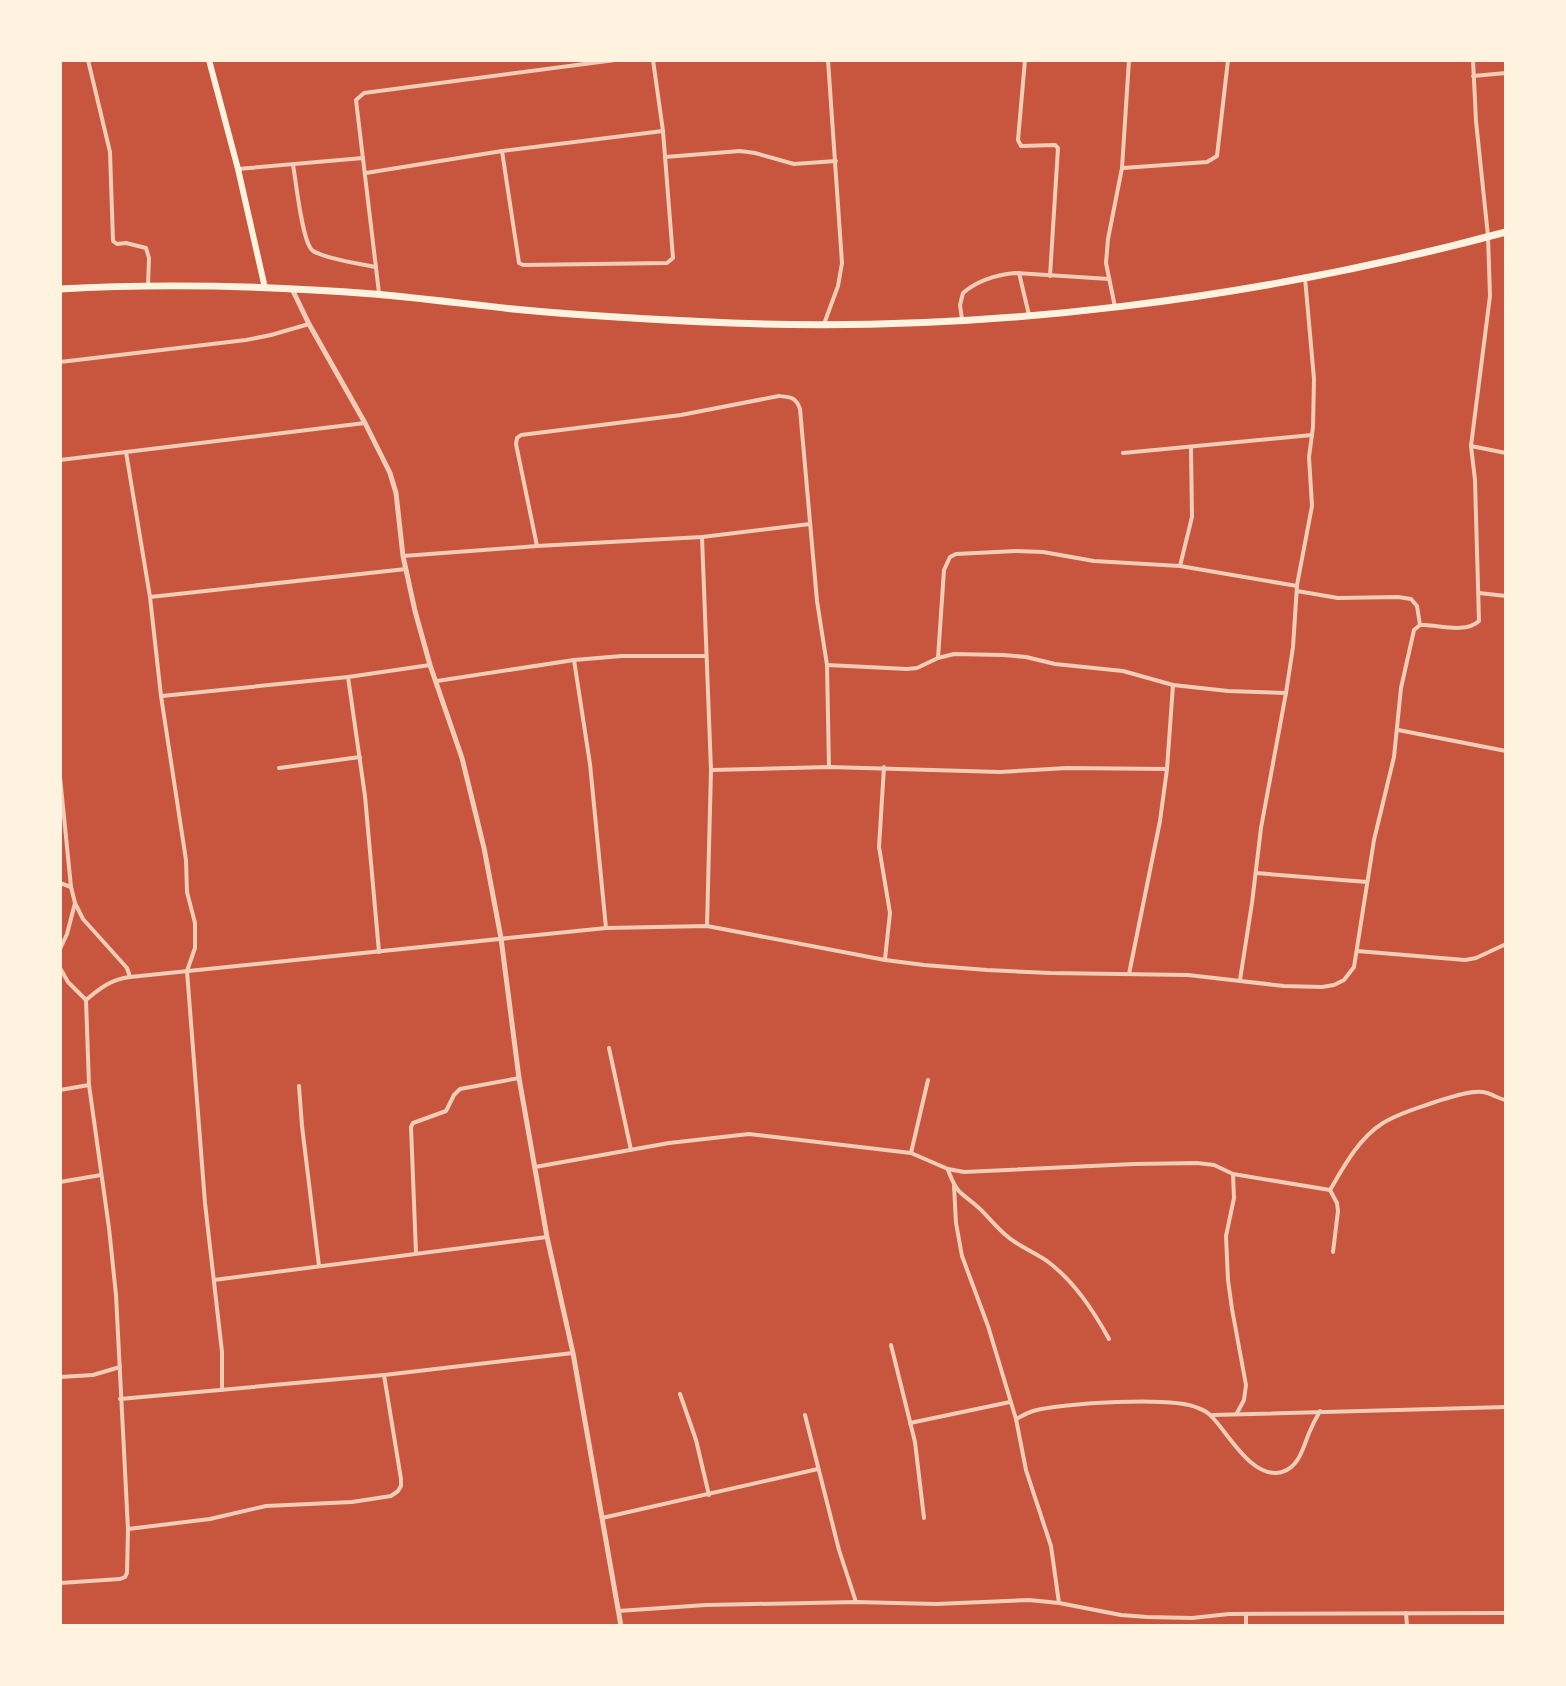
<svg xmlns="http://www.w3.org/2000/svg" width="1566" height="1686" font-family="Jost,sans-serif">
  <style>
    .lines { fill: none; stroke-linecap: round; stroke-linejoin: round }
    .minor { stroke: #f1ccb7; stroke-width: 4 }
    .tertiary { stroke: #f1ccb7; stroke-width: 5 }
    .secondary { stroke: #fff3e0; stroke-width: 6 }
    .trunk { stroke: #fff3e0; stroke-width: 7 }
  </style>
  <rect width="100%" height="100%" fill="#c8553d"/>
  <g class="lines">
    <g class="minor">
      <path d="M88 60 110 152 113 241 117 244 126 243 146 248 149 258 148 286"/>
      <path d="M1025 60 1018 140 1021 146 1055 145 1058 148 1050 276"/>
      <path d="M1473 76 1506 73"/>
      <path d="M502 151 519 263 523 265 667 263 673 258 663 131 653 60"/>
      <path d="M665 157 740 151 755 153 794 164 836 161"/>
      <path d="M293 165C296 180 302 244 313 251 326 259 360 264 376 267"/>
      <path d="M1123 168 1207 162 1217 156 1228 60"/>
      <path d="M238 169 363 158"/>
      <path d="M366 173 502 151 663 131"/>
      <path d="M1019 273 1029 315"/>
      <path d="M379 293 356 100 364 93 615 60"/>
      <path d="M1115 307 1106 263 1108 239 1122 168 1129 60"/>
      <path d="M962 319 960 305 963 293C978 280 996 275 1015 273L1109 279"/>
      <path d="M824 324 838 286 842 263 828 60"/>
      <path d="M60 362 246 340 271 335 309 324"/>
      <path d="M1471 446 1506 453"/>
      <path d="M126 452 150 597 161 696 186 860 187 892 195 923V948L187 971 205 1203 222 1352V1390"/>
      <path d="M1123 453 1312 435"/>
      <path d="M60 460 365 423"/>
      <path d="M702 537 711 770 707 926"/>
      <path d="M537 546 516 444 517 438 521 435 681 415 779 396C790 397 796 397 800 409L817 601 827 665 829 767"/>
      <path d="M403 556 537 546 702 537 810 524"/>
      <path d="M1180 566 1192 517 1191 448"/>
      <path d="M1297 585 1312 506 1309 457 1313 427 1314 379 1305 278"/>
      <path d="M1297 591 1338 598 1398 597 1411 599 1417 606 1420 625"/>
      <path d="M1479 593 1506 596"/>
      <path d="M150 597 406 569"/>
      <path d="M938 658 944 570 950 557 956 554 1016 551 1043 552 1094 561 1180 566 1297 586 1293 647 1286 693"/>
      <path d="M574 660 590 764 606 928"/>
      <path d="M827 665 907 669 917 668 938 658 954 654 1003 655 1026 657 1055 664 1123 671 1173 685 1228 691 1286 693 1261 828 1252 903 1240 980"/>
      <path d="M348 677 365 796 379 952"/>
      <path d="M437 681 574 660 622 656H706"/>
      <path d="M162 696 348 677 430 665"/>
      <path d="M1398 730 1506 751"/>
      <path d="M884 767 879 847 890 913 885 959"/>
      <path d="M279 768 360 757"/>
      <path d="M711 770 829 767 1000 772 1067 768 1167 769"/>
      <path d="M60 777 71 887 75 903"/>
      <path d="M1256 873 1367 882"/>
      <path d="M60 883 71 887"/>
      <path d="M60 949 67 934 75 903 83 919 127 968 130 977C112 979 100 988 86 1000L68 982 60 968"/>
      <path d="M1357 951 1465 960 1476 958 1506 944"/>
      <path d="M1129 974 1160 821 1167 769 1173 685"/>
      <path d="M130 977 606 928 707 926 885 960 924 965 987 970 1050 973 1188 975 1284 986 1322 987 1334 985 1344 980 1354 967 1374 840 1394 757 1401 688 1414 630 1420 625H1425C1442 626 1466 633 1479 621L1475 480 1471 446 1490 296 1488 236 1476 121 1473 60"/>
      <path d="M609 1048 631 1150"/>
      <path d="M299 1086 302 1126 319 1266"/>
      <path d="M60 1090 89 1085"/>
      <path d="M911 1153 928 1080"/>
      <path d="M535 1167 669 1143 749 1134 911 1153 948 1169 964 1172 1134 1164 1197 1163 1214 1165 1233 1174 1330 1190C1344 1166 1359 1138 1383 1123 1399 1113 1418 1108 1435 1102 1448 1098 1470 1090 1483 1092 1491 1093 1498 1099 1506 1100"/>
      <path d="M948 1170C958 1196 960 1191 979 1208 991 1219 1000 1233 1015 1242 1025 1249 1037 1254 1047 1261 1074 1281 1093 1310 1109 1339"/>
      <path d="M1233 1174 1234 1198 1226 1236 1228 1280 1232 1309 1246 1385 1244 1400 1237 1413"/>
      <path d="M60 1182 101 1175"/>
      <path d="M954 1186 956 1223 962 1256 988 1326 1016 1419 1026 1470 1051 1546 1059 1603"/>
      <path d="M1330 1190 1337 1203 1338 1211 1333 1252"/>
      <path d="M416 1253 411 1127 413 1123 446 1111 454 1095 460 1089 519 1078"/>
      <path d="M214 1280 547 1237"/>
      <path d="M891 1345 915 1442 924 1518"/>
      <path d="M60 1377 93 1375 120 1367"/>
      <path d="M680 1394 696 1440 709 1495"/>
      <path d="M120 1399 384 1375 573 1353"/>
      <path d="M805 1415 839 1550 856 1602"/>
      <path d="M1213 1415 1506 1407"/>
      <path d="M1016 1419C1022 1416 1027 1413 1033 1411 1061 1403 1173 1396 1198 1408 1204 1410 1209 1413 1213 1418 1229 1435 1253 1480 1282 1472 1299 1467 1303 1448 1309 1433 1312 1426 1316 1418 1320 1411"/>
      <path d="M910 1423 1010 1402"/>
      <path d="M602 1518 818 1469"/>
      <path d="M128 1529 210 1519 266 1506 352 1502 391 1496 398 1491 401 1486V1479L384 1375"/>
      <path d="M60 1583 120 1579 125 1577 127 1573 128 1529 116 1295 109 1228 89 1085 86 1000"/>
      <path d="M618 1611 706 1605 856 1602 936 1604 1029 1600 1059 1603 1121 1615 1147 1617 1192 1618 1229 1614 1506 1613"/>
      <path d="M1406 1613 1407 1626"/>
      <path d="M1246 1626V1614"/>
    </g>
    <path class="tertiary" d="M292 289 309 324 365 423 390 473 396 493 403 556 415 611 430 665 462 758 484 848 501 938 519 1078 547 1237 573 1353 621 1626"/>
    <path class="secondary" d="M209 60 238 169 265 288"/>
    <path class="trunk" d="M60 289C165 283 270 286 374 294 420 298 466 304 513 309 585 316 659 320 732 323 989 333 1257 299 1506 232"/>
  </g>
  <rect width="1566" height="1686" fill="none" stroke="#fff3e0" stroke-width="124"/>
</svg>
